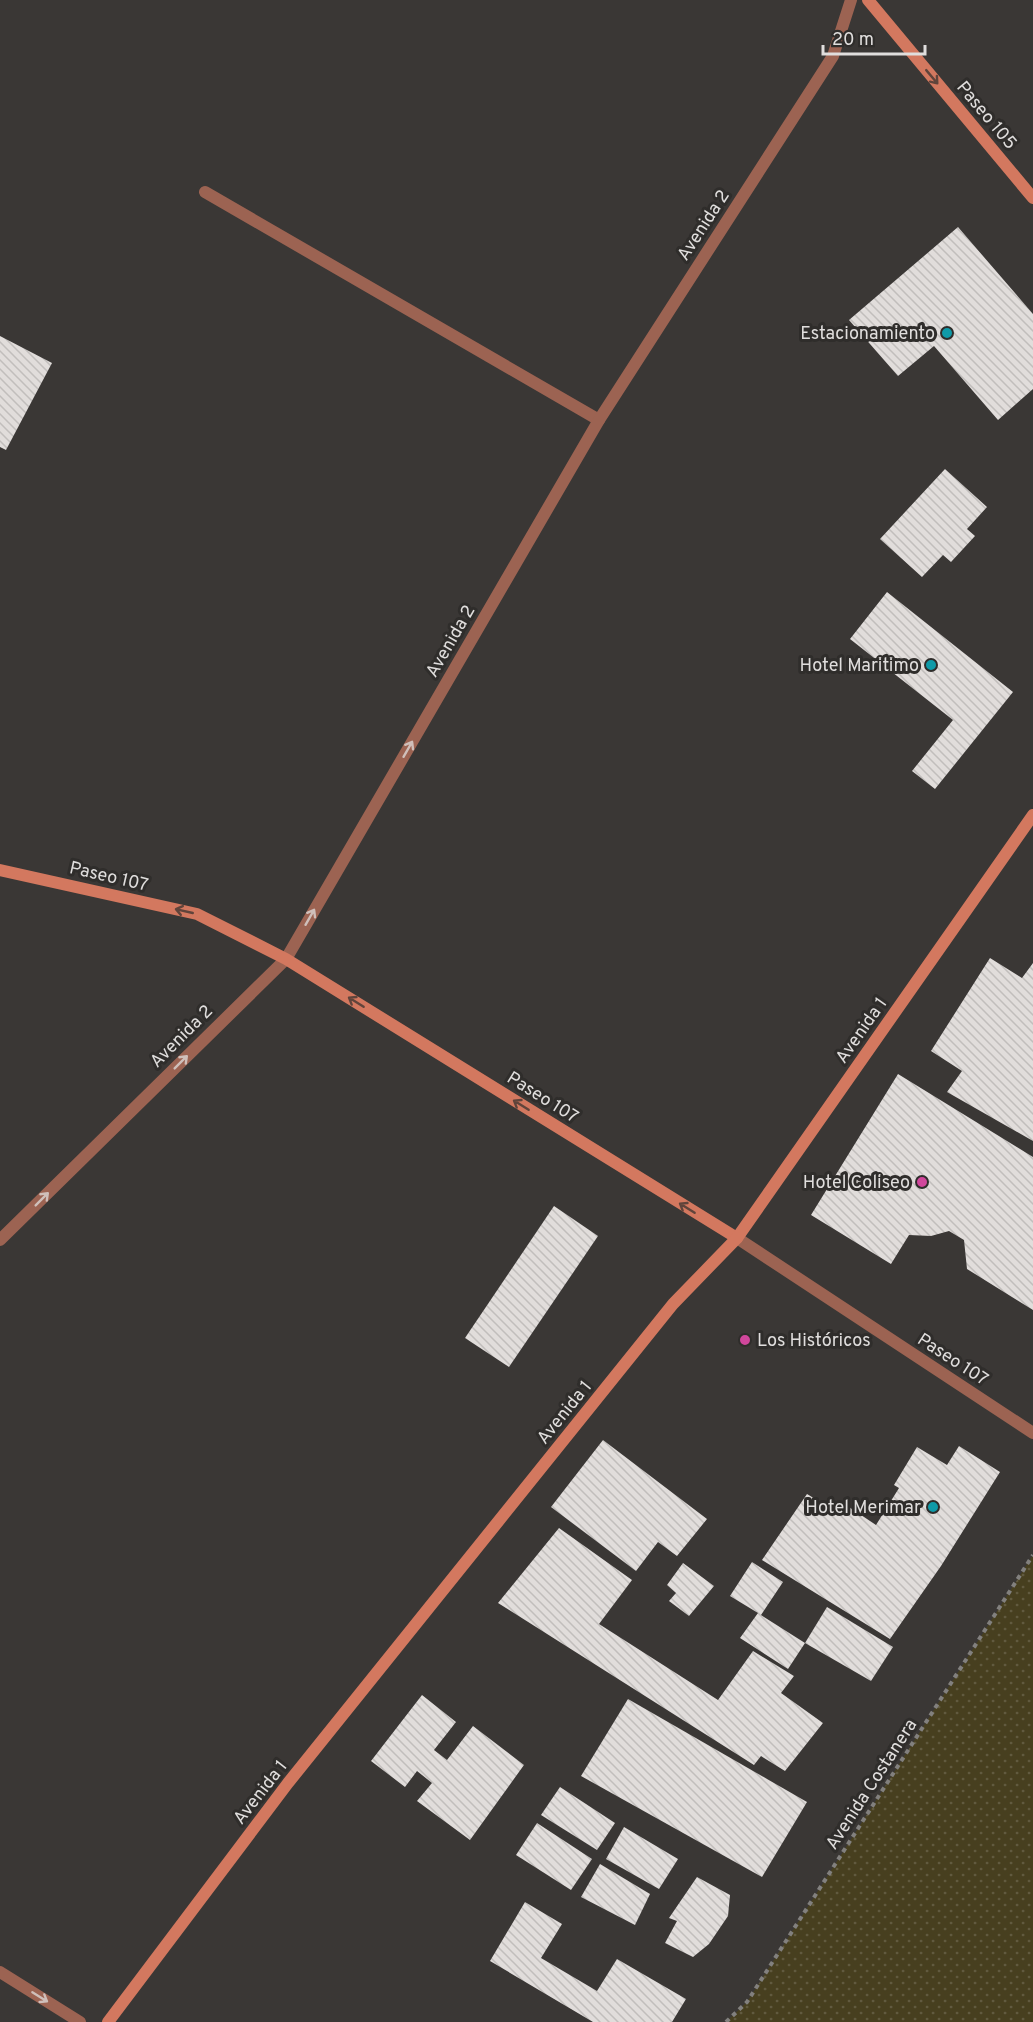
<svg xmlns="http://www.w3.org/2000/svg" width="1033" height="2022" font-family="Overpass,sans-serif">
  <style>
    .sand { fill: url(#sand-dots) }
    .building { fill: url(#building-back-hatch) }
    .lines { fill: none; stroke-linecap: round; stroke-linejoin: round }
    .path { stroke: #82807e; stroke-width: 4; stroke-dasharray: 4.5 4.5; stroke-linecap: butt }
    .lane { stroke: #9c6352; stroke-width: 12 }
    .street { stroke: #9c6352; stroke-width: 12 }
    .secondary { stroke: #d3785f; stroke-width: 12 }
    .oneway { stroke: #60443b }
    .oneway2 { stroke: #cfbfba }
    .culture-dot { fill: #0f9aa8; stroke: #2f2d2b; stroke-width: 2 }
    .hotel-dot { fill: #d1479c; stroke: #2f2d2b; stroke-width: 2 }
    .labels { text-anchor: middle; stroke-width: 6; stroke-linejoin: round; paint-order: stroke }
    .street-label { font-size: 18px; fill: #e0dedd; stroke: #2f2d2b }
    .poi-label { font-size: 18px; fill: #e0dedd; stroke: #2f2d2b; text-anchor: end }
  </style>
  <defs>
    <pattern id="sand-dots" width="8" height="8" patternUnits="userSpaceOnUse" patternTransform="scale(1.5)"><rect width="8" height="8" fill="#473f1f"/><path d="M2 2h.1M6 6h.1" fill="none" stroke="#615a3f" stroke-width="1.8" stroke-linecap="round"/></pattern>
    <pattern id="building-back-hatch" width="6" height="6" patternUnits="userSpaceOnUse" patternTransform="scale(1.5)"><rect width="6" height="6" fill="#e1dddb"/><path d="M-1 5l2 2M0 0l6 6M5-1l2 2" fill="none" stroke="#c1bebc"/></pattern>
  </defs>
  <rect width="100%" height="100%" fill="#3a3735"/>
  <path class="sand" d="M1033 1555V2022H726L747 2002Z"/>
  <g class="building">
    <path d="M958 227 1033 314V389L998 420 934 346 898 376 849 320Z"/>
    <path d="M0 336 52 363 6 450 0 447Z"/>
    <path d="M945 469 987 507 967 529 975 536 951 562 943 555 922 577 880 539Z"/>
    <path d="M887 592 1013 692 935 789 912 771 953 720 850 639Z"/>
    <path d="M990 958 1022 978 1033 963V1141L947 1092 962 1071 931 1051Z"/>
    <path d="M898 1074 1033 1157V1310L967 1269 964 1240 949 1231 931 1236 909 1235 891 1264 811 1215Z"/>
    <path d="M554 1206 598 1236 509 1367 465 1338Z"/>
    <path d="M603 1440 707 1519 677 1556 658 1542 636 1571 551 1507Z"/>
    <path d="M959 1446 1000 1472 941 1566 890 1639 762 1560 807 1494 837 1512 843 1503 876 1525 899 1488 894 1485 917 1447 947 1465Z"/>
    <path d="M559 1528 632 1580 599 1624 718 1700 753 1651 794 1676 781 1693 823 1723 785 1771 761 1756 754 1765 498 1603Z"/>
    <path d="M752 1562 783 1582 761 1615 805 1643 788 1669 740 1638 758 1613 730 1596Z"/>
    <path d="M683 1563 714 1586 689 1616 669 1601 676 1593 667 1585Z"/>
    <path d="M827 1607 893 1647 871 1681 805 1643Z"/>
    <path d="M422 1695 456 1722 434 1750 447 1760 473 1726 524 1765 470 1840 417 1801 432 1783 417 1771 405 1787 371 1761Z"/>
    <path d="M628 1699 807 1802 762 1877 581 1776Z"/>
    <path d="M560 1787 615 1823 597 1850 541 1815Z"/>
    <path d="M537 1823 592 1859 571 1890 516 1855Z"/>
    <path d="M624 1827 678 1859 659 1889 606 1859Z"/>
    <path d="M600 1864 650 1894 635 1925 581 1897Z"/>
    <path d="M697 1877 730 1895 728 1916 709 1944 693 1957 665 1943 677 1921 669 1918Z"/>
    <path d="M525 1902 562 1924 541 1958 597 1991 617 1959 686 1999 672 2022H593L490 1961Z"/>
  </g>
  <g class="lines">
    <path class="path" d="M726 2022 747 2002 1033 1555"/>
    <path class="lane" d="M205 192 599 420"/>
    <g class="street">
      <path d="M737 1238 1033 1433"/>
      <path d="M0 1240 286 959 599 420 833 56 851 0"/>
      <path d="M0 1972 80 2022"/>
    </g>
    <g class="secondary">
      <path d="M868 0 1033 198"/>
      <path d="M0 870 197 914 286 959 737 1238"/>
      <path d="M108 2022 288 1783 673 1304 737 1238 1033 815"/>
    </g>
  </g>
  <defs><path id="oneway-shaft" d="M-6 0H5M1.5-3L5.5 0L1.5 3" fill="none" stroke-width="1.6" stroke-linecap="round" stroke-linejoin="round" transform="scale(1.5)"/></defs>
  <g class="oneway">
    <use href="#oneway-shaft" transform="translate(932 77) rotate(50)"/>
    <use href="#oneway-shaft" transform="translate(184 911) rotate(-167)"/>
    <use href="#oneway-shaft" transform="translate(356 1002) rotate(-148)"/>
    <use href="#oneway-shaft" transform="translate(521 1105) rotate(-148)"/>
    <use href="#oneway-shaft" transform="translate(687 1208) rotate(-148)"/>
  </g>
  <g class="oneway2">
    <use href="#oneway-shaft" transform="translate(408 749) rotate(-60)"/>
    <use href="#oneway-shaft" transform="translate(310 917) rotate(-60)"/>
    <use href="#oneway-shaft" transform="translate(181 1062) rotate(-45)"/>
    <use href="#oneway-shaft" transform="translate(42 1199) rotate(-45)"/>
    <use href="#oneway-shaft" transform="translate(40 1997) rotate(32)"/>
  </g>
  <g class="culture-dot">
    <circle cx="947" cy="333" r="6"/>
    <circle cx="931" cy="665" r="6"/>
    <circle cx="933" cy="1507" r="6"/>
  </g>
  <g class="hotel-dot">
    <circle cx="922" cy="1182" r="6"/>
    <circle cx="745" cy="1340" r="6"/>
  </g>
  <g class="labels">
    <g class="street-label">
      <text transform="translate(987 115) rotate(50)" y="6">Paseo 105</text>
      <text transform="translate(703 225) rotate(-57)" y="6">Avenida 2</text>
      <text transform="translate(450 641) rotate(-60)" y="6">Avenida 2</text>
      <text transform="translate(109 876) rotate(13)" y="6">Paseo 107</text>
      <text transform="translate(861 1030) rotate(-55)" y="6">Avenida 1</text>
      <text transform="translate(181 1036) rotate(-45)" y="6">Avenida 2</text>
      <text transform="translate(543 1097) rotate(32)" y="6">Paseo 107</text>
      <text transform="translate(953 1359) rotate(33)" y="6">Paseo 107</text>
      <text transform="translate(564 1412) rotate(-51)" y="6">Avenida 1</text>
      <text transform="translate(871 1784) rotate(-57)" y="6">Avenida Costanera</text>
      <text transform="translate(260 1792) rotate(-52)" y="6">Avenida 1</text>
    </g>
    <g class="poi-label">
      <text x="935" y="339">Estacionamiento</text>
      <text x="919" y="671">Hotel Maritimo</text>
      <text x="910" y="1188">Hotel Coliseo</text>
      <text x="757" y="1346" text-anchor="start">Los Históricos</text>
      <text x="921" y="1513">Hotel Merimar</text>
    </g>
  </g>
  <path d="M823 45v9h102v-9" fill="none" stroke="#e0dedd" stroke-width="3"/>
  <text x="832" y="45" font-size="18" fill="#e0dedd" stroke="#2f2d2b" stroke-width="4.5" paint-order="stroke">20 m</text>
</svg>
